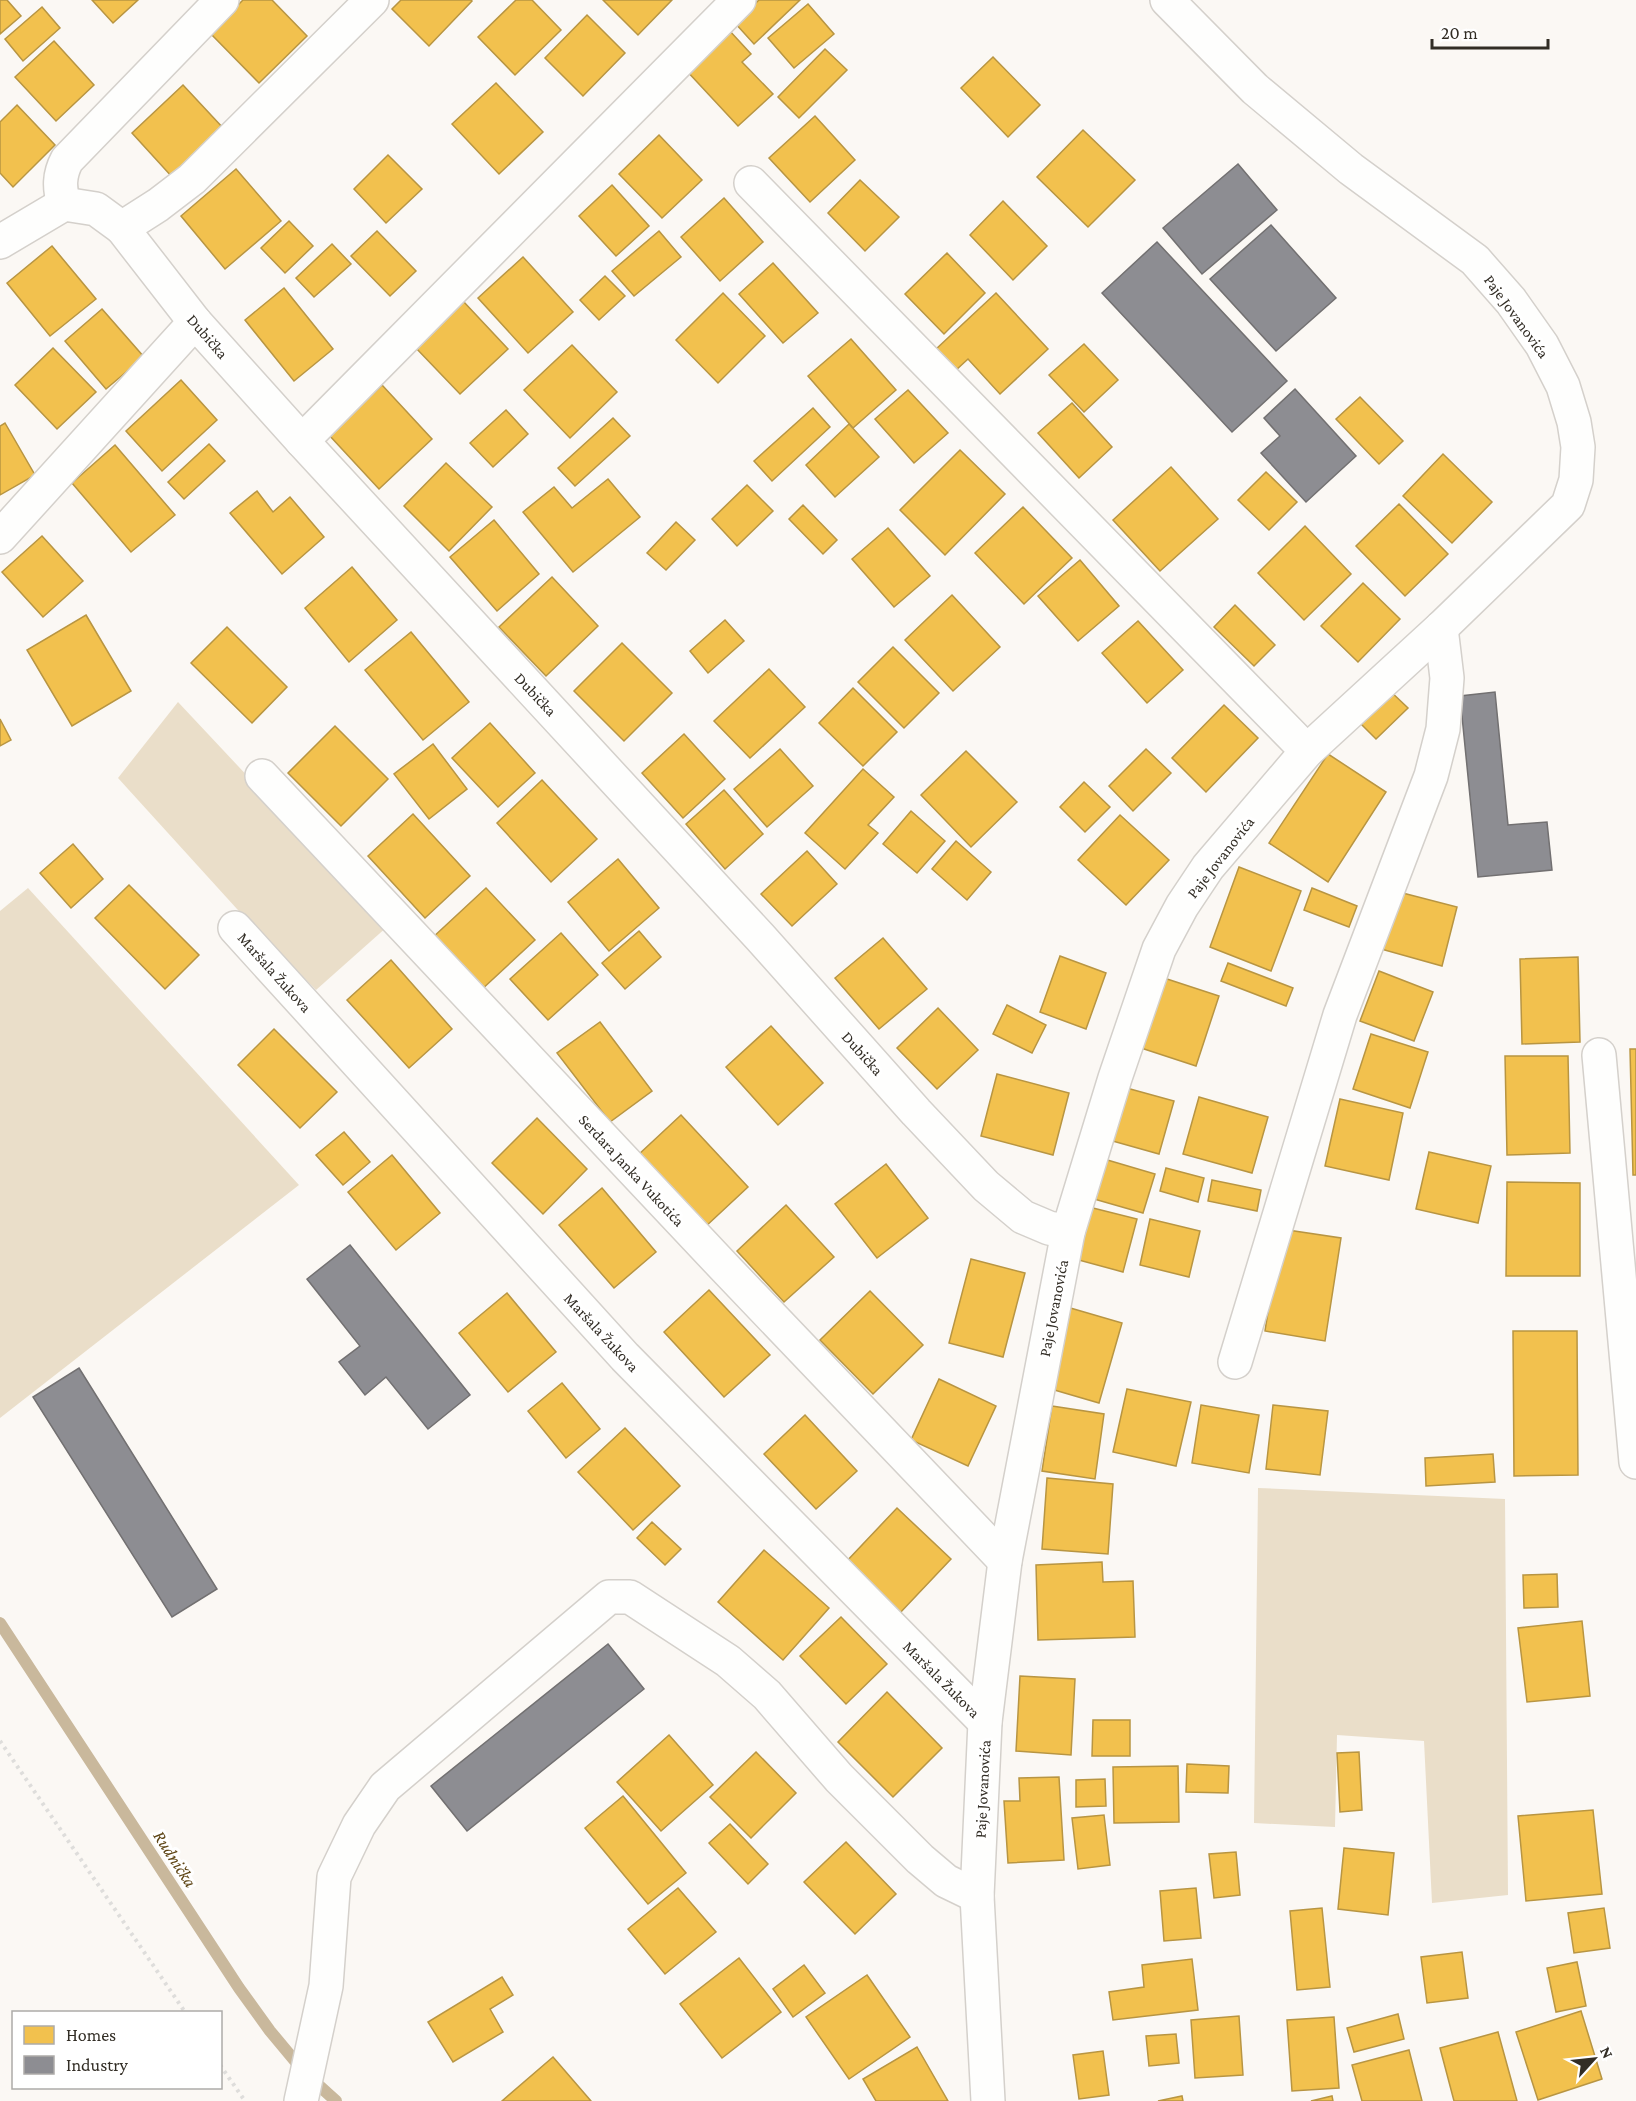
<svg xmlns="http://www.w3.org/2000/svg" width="1636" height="2101" font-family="'Crimson Pro',serif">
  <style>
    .green { fill: #eadec9 }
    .homes { fill: #f2c14e; stroke: #b89542; stroke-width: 1.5 }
    .industry { fill: #8d8d92; stroke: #727071; stroke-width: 1.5 }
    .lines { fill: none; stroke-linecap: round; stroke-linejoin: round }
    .stream { stroke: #c9b89c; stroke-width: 12 }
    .minor-casing { stroke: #d4d0cb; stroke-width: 36 }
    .path { stroke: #dedddb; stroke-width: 4; stroke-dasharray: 3 4.5; stroke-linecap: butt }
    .minor { stroke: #fefefd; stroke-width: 33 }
    .labels { text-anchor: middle; stroke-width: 6; stroke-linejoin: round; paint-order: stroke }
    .street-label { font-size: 16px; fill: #322d25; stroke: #fff }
    .water-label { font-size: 18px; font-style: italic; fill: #5e4515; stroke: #fff }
  </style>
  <rect width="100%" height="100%" fill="#fbf8f4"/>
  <g class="green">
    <path d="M178 702 388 926 316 990 237 909 118 778Z"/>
    <path d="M28 888 299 1185 0 1418V911Z"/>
    <path d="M1258 1488 1505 1499 1508 1895 1432 1903 1424 1741 1337 1735 1335 1827 1254 1823Z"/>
  </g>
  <g class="homes">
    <path d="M0 0H7L21 16 0 34Z"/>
    <path d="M92 0H138L113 23Z"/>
    <path d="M243 0H272L307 36 259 83 210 33Z"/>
    <path d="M401 0H471L472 1 429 46 392 9Z"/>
    <path d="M516 0H532L561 30 515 75 478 37Z"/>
    <path d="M603 0H672L638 35Z"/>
    <path d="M759 0H800L754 44 735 23Z"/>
    <path d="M808 4 834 34 794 68 768 38Z"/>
    <path d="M42 7 60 28 23 61 5 39Z"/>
    <path d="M587 15 625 53 583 96 545 58Z"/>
    <path d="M728 29 751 54 742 62 773 94 738 126 685 69Z"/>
    <path d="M54 41 94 85 56 121 15 77Z"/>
    <path d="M825 49 847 70 799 118 778 97Z"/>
    <path d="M993 57 1040 105 1008 137 961 88Z"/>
    <path d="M496 83 543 132 499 174 452 124Z"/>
    <path d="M183 85 224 129 173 178 132 133Z"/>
    <path d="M17 105 55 145 13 187 0 173V122Z"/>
    <path d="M815 116 855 160 810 202 769 158Z"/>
    <path d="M1083 130 1135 180 1088 227 1037 177Z"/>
    <path d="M659 135 702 180 662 218 619 174Z"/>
    <path d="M388 155 422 189 386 223 354 189Z"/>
    <path d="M236 169 281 221 225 269 181 216Z"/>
    <path d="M860 180 899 217 865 251 828 213Z"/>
    <path d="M612 185 649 226 616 256 579 216Z"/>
    <path d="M724 198 763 242 720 281 681 237Z"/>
    <path d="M1003 201 1047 246 1013 280 970 235Z"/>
    <path d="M289 221 313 246 285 273 261 248Z"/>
    <path d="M377 231 416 271 390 296 351 256Z"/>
    <path d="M659 231 681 257 634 296 612 271Z"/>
    <path d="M332 244 351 264 314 297 296 278Z"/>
    <path d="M52 246 96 299 50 336 7 283Z"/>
    <path d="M947 253 985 293 944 334 905 294Z"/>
    <path d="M523 257 573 312 528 353 478 298Z"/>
    <path d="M773 263 818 313 783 343 739 294Z"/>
    <path d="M605 276 625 296 599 320 580 300Z"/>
    <path d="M284 288 333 349 294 381 245 320Z"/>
    <path d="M723 293 765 336 718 383 676 340Z"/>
    <path d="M996 293 1048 349 1000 394 968 359 955 371 935 350Z"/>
    <path d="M463 301 508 349 460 394 415 347Z"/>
    <path d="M102 309 144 357 106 389 65 341Z"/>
    <path d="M851 339 896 390 853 428 808 376Z"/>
    <path d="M1084 344 1118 380 1084 412 1049 375Z"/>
    <path d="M572 345 617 392 570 438 524 390Z"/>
    <path d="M53 348 96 392 57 429 15 385Z"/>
    <path d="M181 380 217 420 162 471 126 431Z"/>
    <path d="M382 385 432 439 379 489 329 435Z"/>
    <path d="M908 390 948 433 914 463 875 419Z"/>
    <path d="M1360 397 1403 441 1379 464 1336 419Z"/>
    <path d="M1072 403 1112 447 1079 478 1038 433Z"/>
    <path d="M813 408 830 427 772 481 754 461Z"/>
    <path d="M506 410 528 434 493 467 470 443Z"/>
    <path d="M613 418 630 436 575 486 558 468Z"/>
    <path d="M5 423 35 475 0 495V426Z"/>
    <path d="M849 424 879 457 835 497 806 465Z"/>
    <path d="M209 444 225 461 184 499 168 482Z"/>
    <path d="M115 445 175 515 131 552 72 483Z"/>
    <path d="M960 450 1005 494 945 555 900 510Z"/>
    <path d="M1443 454 1492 502 1452 543 1403 496Z"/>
    <path d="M446 463 492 507 449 551 404 506Z"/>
    <path d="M1171 467 1218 519 1160 571 1113 520Z"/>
    <path d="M1266 472 1297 502 1269 530 1238 500Z"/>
    <path d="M608 479 640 517 573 572 523 512 554 487 572 508Z"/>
    <path d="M747 485 773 511 737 546 712 519Z"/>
    <path d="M257 491 273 512 290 497 324 537 282 574 230 513Z"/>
    <path d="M1399 504 1448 554 1405 596 1356 546Z"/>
    <path d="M803 505 837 540 823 554 789 519Z"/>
    <path d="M1023 507 1072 558 1024 604 975 553Z"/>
    <path d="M494 520 539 574 497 611 450 557Z"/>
    <path d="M676 522 695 540 666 570 647 553Z"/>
    <path d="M1305 526 1351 574 1304 620 1258 573Z"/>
    <path d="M888 528 930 576 894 607 852 559Z"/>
    <path d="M42 536 83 581 43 617 2 572Z"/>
    <path d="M1080 560 1119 606 1078 641 1038 596Z"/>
    <path d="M352 567 397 620 349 662 305 608Z"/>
    <path d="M552 577 598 626 546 676 499 627Z"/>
    <path d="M1363 583 1400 619 1358 662 1321 626Z"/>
    <path d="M952 595 1000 647 953 691 905 640Z"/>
    <path d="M1235 605 1275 645 1254 666 1214 627Z"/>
    <path d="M86 615 131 691 72 726 27 650Z"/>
    <path d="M725 620 744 641 708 673 690 651Z"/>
    <path d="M1138 621 1183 670 1147 703 1102 653Z"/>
    <path d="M227 627 287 687 252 723 191 663Z"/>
    <path d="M411 632 469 702 423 740 365 670Z"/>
    <path d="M622 643 672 693 624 741 574 691Z"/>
    <path d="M893 647 939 693 904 728 858 682Z"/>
    <path d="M769 669 805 707 750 758 714 721Z"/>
    <path d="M853 688 897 732 863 766 819 723Z"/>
    <path d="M1388 689 1408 708 1376 739 1357 720Z"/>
    <path d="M1224 705 1258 738 1206 792 1172 758Z"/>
    <path d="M0 719 11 740 0 746Z"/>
    <path d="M490 723 535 773 498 807 452 758Z"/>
    <path d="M335 726 388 779 341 826 288 773Z"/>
    <path d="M684 734 725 779 683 818 642 773Z"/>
    <path d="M433 744 467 789 429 819 394 774Z"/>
    <path d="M780 749 813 786 767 827 734 789Z"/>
    <path d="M1146 749 1171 773 1133 811 1109 786Z"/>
    <path d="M966 751 1017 802 971 847 921 795Z"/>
    <path d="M1328 754 1386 792 1328 882 1269 843Z"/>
    <path d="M863 769 894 797 868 825 878 833 845 869 805 833Z"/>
    <path d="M542 780 597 839 551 882 497 823Z"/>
    <path d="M1084 782 1110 807 1085 832 1060 807Z"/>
    <path d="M724 790 763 834 725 869 686 824Z"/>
    <path d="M911 811 945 841 917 873 883 844Z"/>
    <path d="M413 814 470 876 425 918 368 856Z"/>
    <path d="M1120 815 1169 860 1126 905 1078 860Z"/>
    <path d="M956 841 991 872 967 900 932 869Z"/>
    <path d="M73 844 103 879 71 908 40 873Z"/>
    <path d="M807 851 837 884 792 926 761 894Z"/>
    <path d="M618 859 659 908 609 951 568 902Z"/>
    <path d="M1239 867 1301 891 1271 971 1210 947Z"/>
    <path d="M129 885 199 955 165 989 95 918Z"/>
    <path d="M486 888 535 940 479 992 430 940Z"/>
    <path d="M1312 888 1357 906 1349 927 1304 910Z"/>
    <path d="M1395 891 1457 907 1442 966 1381 949Z"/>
    <path d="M639 931 661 957 625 989 602 963Z"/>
    <path d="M561 933 598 975 548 1020 510 979Z"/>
    <path d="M883 938 927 989 879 1029 835 978Z"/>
    <path d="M1060 956 1106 973 1086 1029 1040 1012Z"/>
    <path d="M1578 957 1580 1042 1522 1044 1520 959Z"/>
    <path d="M391 960 452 1029 409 1068 347 1000Z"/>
    <path d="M1228 963 1293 988 1286 1006 1221 981Z"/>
    <path d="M1379 971 1433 992 1414 1041 1360 1021Z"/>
    <path d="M1164 978 1219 996 1196 1066 1141 1048Z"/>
    <path d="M1007 1005 1046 1025 1032 1053 993 1034Z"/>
    <path d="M938 1008 978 1050 937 1089 897 1048Z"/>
    <path d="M600 1022 652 1091 610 1122 557 1053Z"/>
    <path d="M771 1026 823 1083 778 1125 726 1067Z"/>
    <path d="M274 1029 337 1092 300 1128 238 1065Z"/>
    <path d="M1371 1034 1428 1052 1410 1108 1353 1089Z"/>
    <path d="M1630 1049H1636V1175H1633Z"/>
    <path d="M1505 1056H1568L1570 1153 1507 1155Z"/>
    <path d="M997 1074 1069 1093 1053 1155 981 1136Z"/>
    <path d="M1123 1087 1174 1101 1159 1154 1109 1140Z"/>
    <path d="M1199 1097 1268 1117 1252 1173 1183 1154Z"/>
    <path d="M1340 1099 1403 1113 1389 1180 1325 1166Z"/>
    <path d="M681 1115 748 1187 704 1228 637 1156Z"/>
    <path d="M537 1118 587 1169 543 1214 492 1163Z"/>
    <path d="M344 1132 370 1162 343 1185 316 1155Z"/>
    <path d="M1429 1152 1491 1166 1478 1223 1416 1209Z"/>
    <path d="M392 1155 440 1213 396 1250 348 1192Z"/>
    <path d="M1104 1159 1155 1174 1143 1213 1094 1199Z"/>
    <path d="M886 1164 928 1218 877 1258 835 1204Z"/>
    <path d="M1166 1168 1204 1178 1198 1202 1160 1191Z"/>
    <path d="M1212 1180 1261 1190 1257 1211 1208 1201Z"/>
    <path d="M1507 1182 1580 1183V1276H1506Z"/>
    <path d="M602 1188 656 1252 614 1288 559 1225Z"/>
    <path d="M786 1205 834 1257 784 1302 737 1251Z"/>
    <path d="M1089 1207 1137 1219 1123 1272 1075 1259Z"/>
    <path d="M1150 1219 1200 1231 1189 1277 1140 1265Z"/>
    <path d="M1281 1229 1341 1238 1325 1341 1265 1331Z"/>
    <path d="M971 1259 1025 1273 1003 1357 949 1343Z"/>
    <path d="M709 1290 770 1355 724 1397 664 1332Z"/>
    <path d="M870 1291 923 1345 873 1394 820 1340Z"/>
    <path d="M507 1293 556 1352 508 1392 459 1333Z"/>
    <path d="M1067 1307 1122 1323 1099 1403 1044 1387Z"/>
    <path d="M1513 1331H1577L1578 1475 1514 1476Z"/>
    <path d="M939 1379 996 1406 968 1466 911 1440Z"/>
    <path d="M562 1383 600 1429 566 1458 528 1411Z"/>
    <path d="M1127 1389 1191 1402 1176 1466 1113 1452Z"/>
    <path d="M1201 1405 1259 1415 1249 1473 1192 1463Z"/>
    <path d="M1273 1405 1328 1411 1320 1475 1266 1469Z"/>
    <path d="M1052 1406 1104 1414 1095 1479 1042 1471Z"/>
    <path d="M805 1415 857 1471 816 1509 764 1454Z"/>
    <path d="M625 1428 680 1486 633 1530 578 1472Z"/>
    <path d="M1493 1454 1495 1482 1426 1486 1425 1458Z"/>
    <path d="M1047 1478 1113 1484 1108 1554 1042 1549Z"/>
    <path d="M897 1508 951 1559 899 1614 845 1563Z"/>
    <path d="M652 1522 681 1549 665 1565 637 1538Z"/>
    <path d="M764 1550 829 1608 783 1660 718 1602Z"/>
    <path d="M1102 1562 1103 1582 1133 1581 1135 1637 1038 1640 1036 1565Z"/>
    <path d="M1557 1574 1558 1607 1524 1608 1523 1575Z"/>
    <path d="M841 1617 887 1664 846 1704 800 1656Z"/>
    <path d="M1582 1621 1590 1696 1527 1702 1518 1628Z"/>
    <path d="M1020 1676 1075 1679 1071 1755 1016 1751Z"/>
    <path d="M887 1692 942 1748 893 1797 838 1742Z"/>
    <path d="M1093 1720H1130V1756H1092Z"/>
    <path d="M669 1735 713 1785 661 1831 617 1782Z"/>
    <path d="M756 1752 796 1793 751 1838 710 1797Z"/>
    <path d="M1359 1752 1362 1810 1340 1812 1337 1753Z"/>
    <path d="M1187 1764 1229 1766 1228 1793 1186 1792Z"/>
    <path d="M1178 1766 1179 1822 1114 1823 1113 1767Z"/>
    <path d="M1059 1777 1064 1860 1008 1863 1004 1801H1020L1019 1778Z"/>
    <path d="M1105 1779 1106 1806 1076 1807V1780Z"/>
    <path d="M623 1796 686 1873 648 1904 585 1828Z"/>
    <path d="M1593 1810 1602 1894 1526 1901 1518 1816Z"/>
    <path d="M1104 1815 1110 1865 1078 1869 1072 1818Z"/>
    <path d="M730 1824 768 1864 748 1884 709 1843Z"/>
    <path d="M846 1842 896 1894 855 1934 804 1882Z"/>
    <path d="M1344 1848 1394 1853 1388 1915 1338 1909Z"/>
    <path d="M1236 1852 1240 1895 1214 1898 1209 1854Z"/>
    <path d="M678 1888 716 1932 665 1974 628 1929Z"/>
    <path d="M1196 1888 1201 1938 1164 1941 1160 1891Z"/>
    <path d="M1322 1908 1330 1987 1297 1990 1290 1911Z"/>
    <path d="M1604 1908 1610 1948 1574 1953 1568 1913Z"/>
    <path d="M1462 1952 1468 1998 1427 2003 1421 1957Z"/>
    <path d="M739 1958 781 2012 722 2058 680 2004Z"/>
    <path d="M1192 1959 1198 2010 1113 2020 1109 1992 1144 1987 1142 1965Z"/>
    <path d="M1577 1962 1586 2006 1556 2012 1547 1968Z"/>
    <path d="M804 1965 825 1993 793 2017 773 1989Z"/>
    <path d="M867 1975 910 2037 849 2079 806 2017Z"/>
    <path d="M502 1977 513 1995 490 2009 503 2032 453 2062 428 2022Z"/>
    <path d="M1581 2011 1602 2079 1538 2100 1516 2032Z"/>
    <path d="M1398 2014 1404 2039 1354 2052 1347 2028Z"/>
    <path d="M1239 2016 1243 2075 1195 2078 1191 2020Z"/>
    <path d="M1334 2017 1339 2088 1292 2091 1287 2020Z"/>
    <path d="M1498 2032 1517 2101H1454L1440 2048Z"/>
    <path d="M1176 2034 1179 2063 1149 2066 1146 2036Z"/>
    <path d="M917 2047 948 2101H876L863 2079Z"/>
    <path d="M1409 2050 1422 2101H1362L1352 2065Z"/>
    <path d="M1103 2051 1109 2095 1079 2099 1073 2055Z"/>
    <path d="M553 2057 591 2101H502Z"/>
    <path d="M1182 2096 1183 2101H1158Z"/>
    <path d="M1332 2096 1333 2101H1311Z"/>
  </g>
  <g class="industry">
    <path d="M1238 164 1277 210 1202 274 1163 228Z"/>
    <path d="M1271 225 1336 298 1276 351 1210 279Z"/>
    <path d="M1157 242 1287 381 1232 432 1102 293Z"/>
    <path d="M1295 389 1356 456 1306 502 1261 453 1280 436 1264 418Z"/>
    <path d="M1495 692 1508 825 1547 822 1552 870 1478 877 1460 696Z"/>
    <path d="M350 1245 470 1395 428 1429 386 1377 365 1395 339 1362 360 1346 307 1279Z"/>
    <path d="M79 1368 217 1589 172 1617 33 1397Z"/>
    <path d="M608 1644 644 1689 467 1831 431 1786Z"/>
  </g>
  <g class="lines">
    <path class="stream" d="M0 1623 239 1988 270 2031 305 2073 336 2101"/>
    <defs>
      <g id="minor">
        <path d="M751 183 1307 751"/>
        <path d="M64 204C59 188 59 175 67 160L222 0"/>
        <path d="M122 228 158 205 192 179 372 0"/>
        <path d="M0 242 64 204 96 209 122 228 195 322 302 441 760 937 916 1112 986 1186 1023 1217 1049 1228 1068 1232"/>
        <path d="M302 441 739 0"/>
        <path d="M0 537 195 322"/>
        <path d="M262 776 726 1269 1005 1561"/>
        <path d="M235 928 625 1357 985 1722"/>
        <path d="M1599 1055 1636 1462"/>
        <path d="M1235 1362 1340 1015 1431 776 1443 729 1447 678 1441 628"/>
        <path d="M301 2101 326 1986 334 1877 359 1825 385 1787 609 1597H630L728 1661 767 1695 839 1778 920 1859 946 1881 977 1896"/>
        <path d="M988 2101 977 1896 985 1722 1005 1561 1068 1232 1115 1078 1159 949 1182 906 1208 867 1307 751 1441 628 1568 505 1576 480 1578 447 1574 422 1563 386 1542 345 1511 301 1475 260 1351 169 1255 89 1167 0"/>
      </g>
    </defs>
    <use href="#minor" class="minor-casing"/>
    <g class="path">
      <path d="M0 1741 185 2012"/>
      <path d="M220 2065 245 2101"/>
    </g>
    <use href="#minor" class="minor"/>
  </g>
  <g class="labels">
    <g class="street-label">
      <text transform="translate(1517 316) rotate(54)" y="6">Paje Jovanovića</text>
      <text transform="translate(208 336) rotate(49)" y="6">Dubička</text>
      <text transform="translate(536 694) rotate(47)" y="6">Dubička</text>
      <text transform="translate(1220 857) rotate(-52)" y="6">Paje Jovanovića</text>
      <text transform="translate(275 972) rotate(48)" y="6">Maršala Žukova</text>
      <text transform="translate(863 1053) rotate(48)" y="6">Dubička</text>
      <text transform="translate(632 1170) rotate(47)" y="6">Serdara Janka Vukotića</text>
      <text transform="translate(1053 1308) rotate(-79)" y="6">Paje Jovanovića</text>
      <text transform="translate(602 1332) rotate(47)" y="6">Maršala Žukova</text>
      <text transform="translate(942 1679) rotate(45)" y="6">Maršala Žukova</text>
      <text transform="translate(982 1789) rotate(-87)" y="6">Paje Jovanovića</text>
    </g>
    <g class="water-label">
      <text transform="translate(175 1859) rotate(57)" y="6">Rudnička</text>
    </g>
  </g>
  <rect x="12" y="2011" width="210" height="78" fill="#ffffff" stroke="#adaba8" stroke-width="1.5"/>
  <rect x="24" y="2026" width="30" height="18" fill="#f2c14e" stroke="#adaba8" stroke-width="1.5"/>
  <text x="66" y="2041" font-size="18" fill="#322d25">Homes</text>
  <rect x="24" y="2056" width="30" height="18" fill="#8d8d92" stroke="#adaba8" stroke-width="1.5"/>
  <text x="66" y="2071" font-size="18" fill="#322d25">Industry</text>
  <g transform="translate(1594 2059) rotate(63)" stroke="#ffffff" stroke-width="4.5" paint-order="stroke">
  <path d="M0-4.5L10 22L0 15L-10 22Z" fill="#322d25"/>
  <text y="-9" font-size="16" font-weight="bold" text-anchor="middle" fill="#322d25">N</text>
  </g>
  <path d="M1432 39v9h116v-9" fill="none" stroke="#322d25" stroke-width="3"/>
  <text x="1441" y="39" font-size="18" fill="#322d25" stroke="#ffffff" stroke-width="4.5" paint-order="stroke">20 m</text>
</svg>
